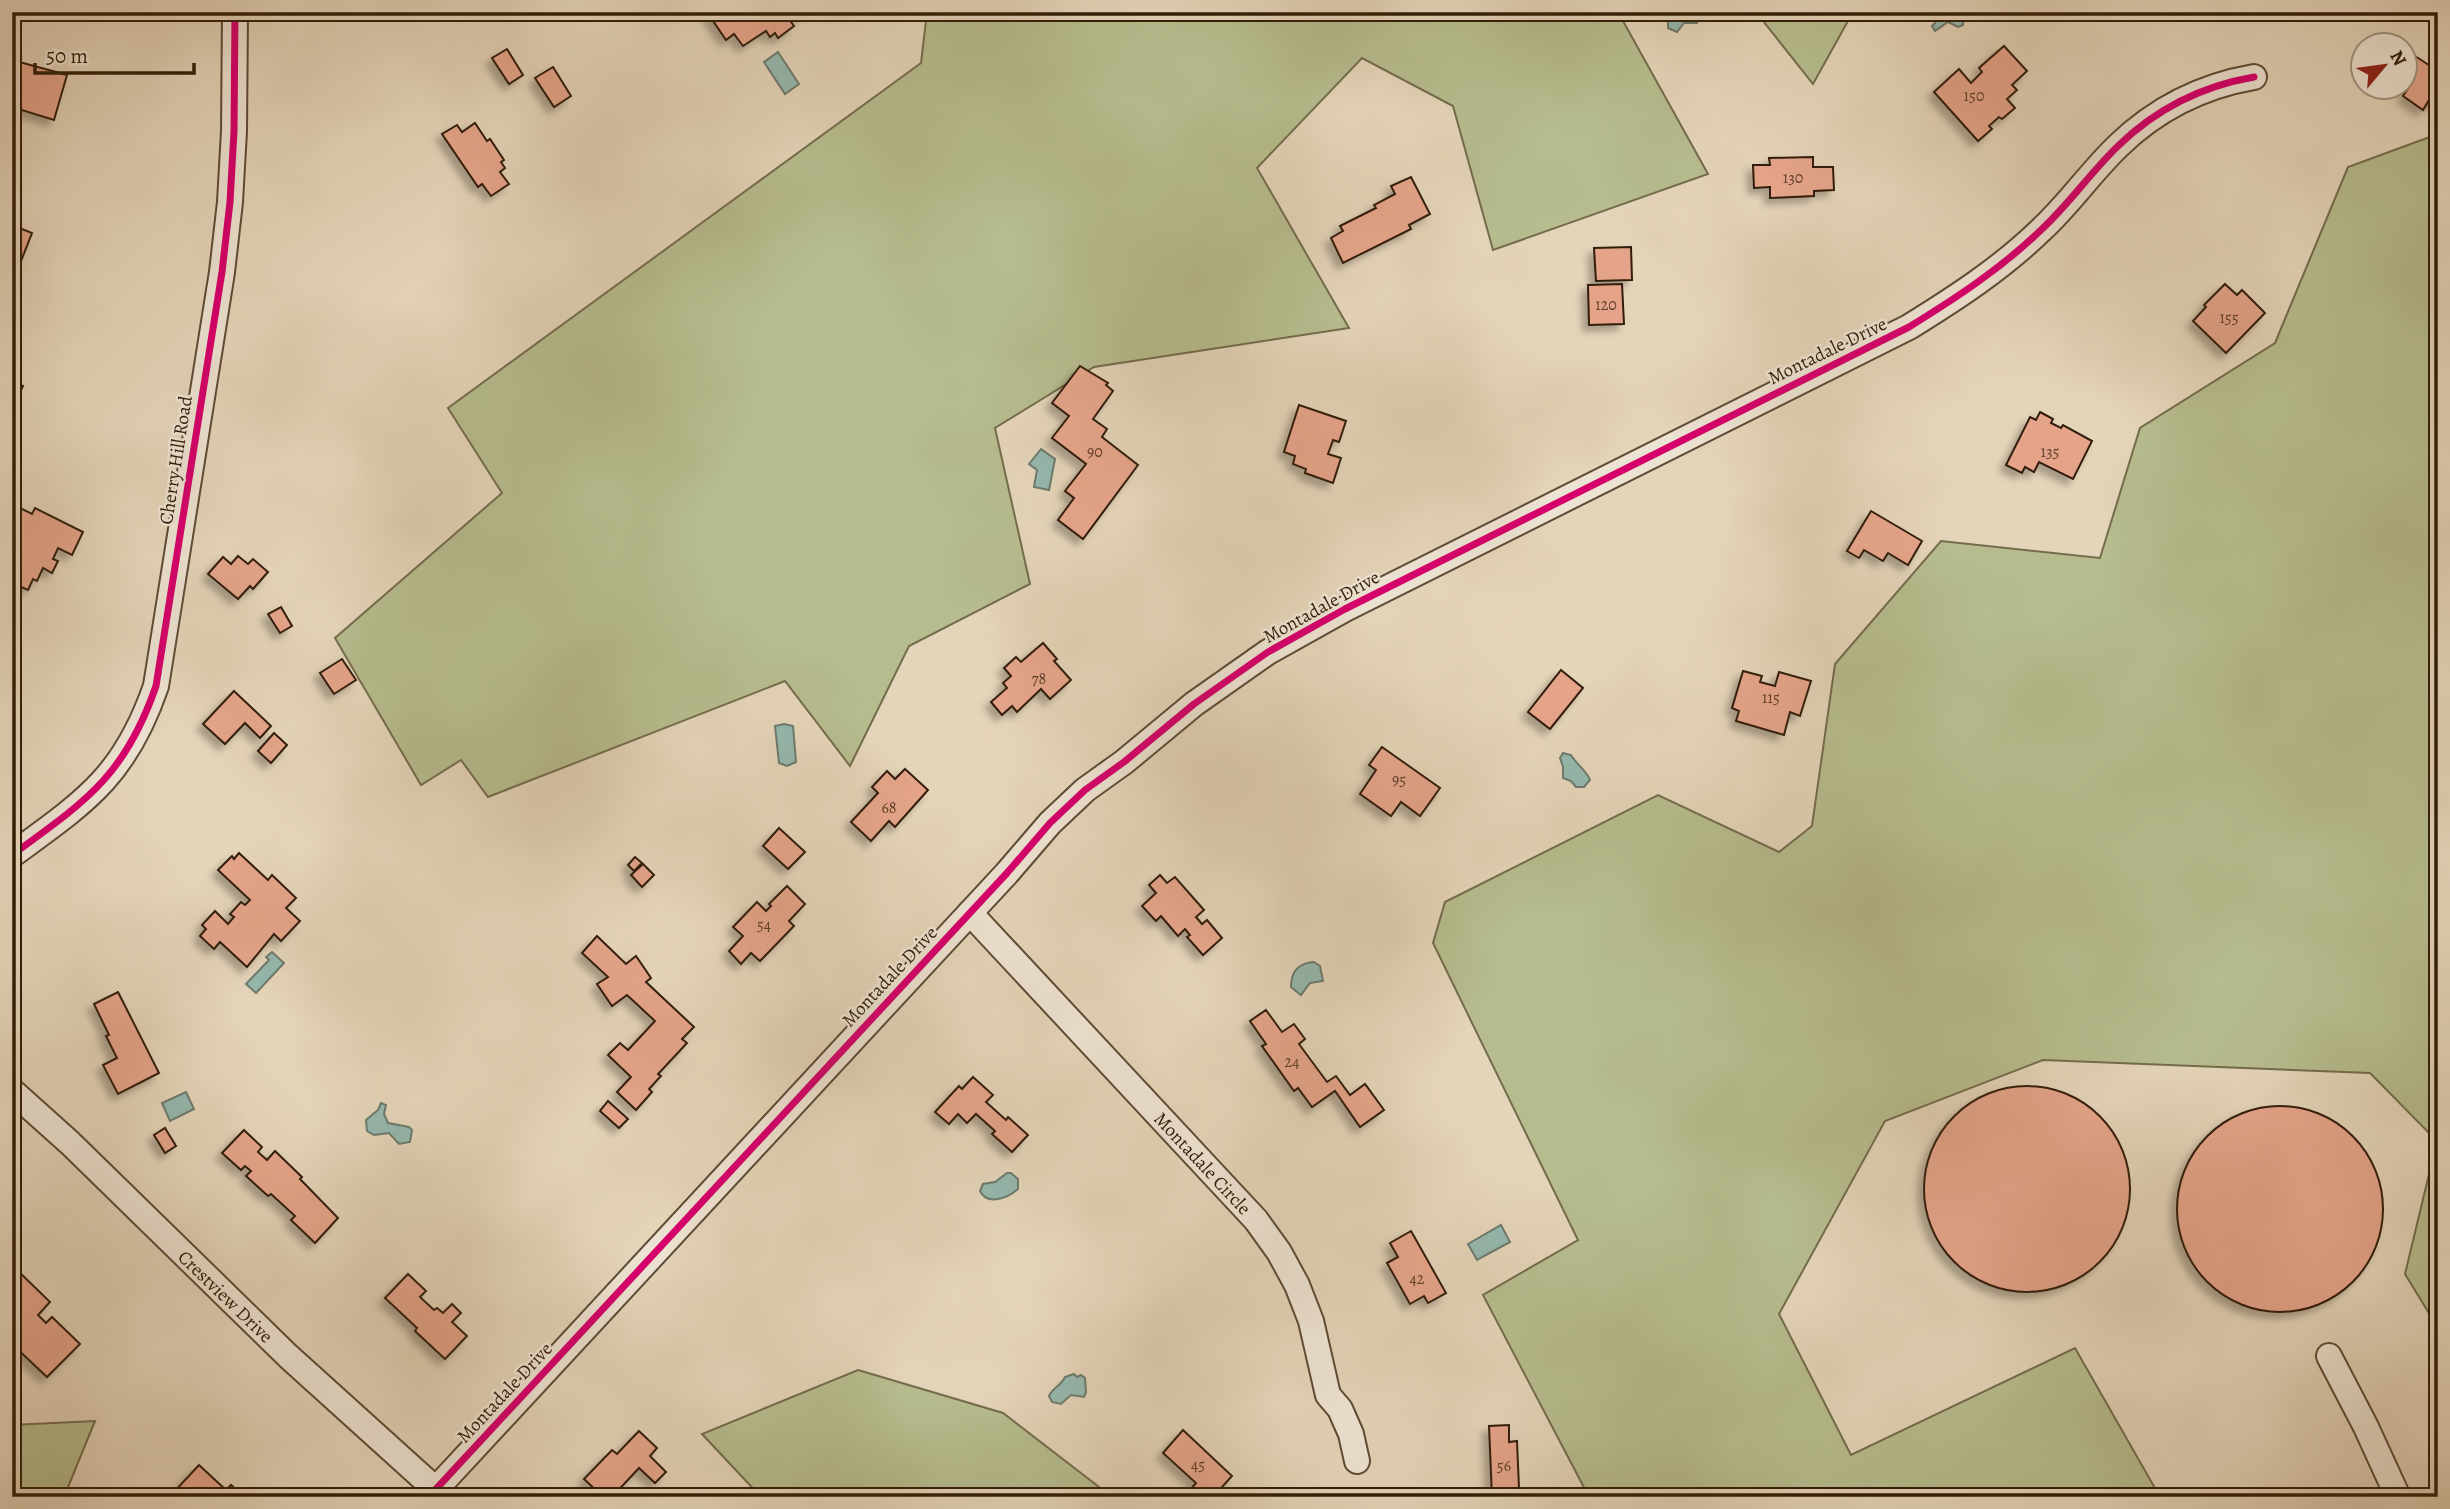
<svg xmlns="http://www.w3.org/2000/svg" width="2450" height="1509" font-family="Alegreya,serif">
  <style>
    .green { fill: #b6bc8e; stroke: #746c4c; stroke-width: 2 }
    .water { fill: #95b8ae; stroke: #6d7a6c; stroke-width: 2 }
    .building { fill: #e5a48a; stroke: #311d09; stroke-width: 2; filter: url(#shadow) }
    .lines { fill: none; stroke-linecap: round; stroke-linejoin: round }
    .minor-casing { stroke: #5e4b35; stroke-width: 28 }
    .minor { stroke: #ede3d2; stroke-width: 24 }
    .cycleway-casing { stroke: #ede3d2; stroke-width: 11 }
    .cycleway { stroke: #d6006c; stroke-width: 7 }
    .labels { text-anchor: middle; stroke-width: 5; stroke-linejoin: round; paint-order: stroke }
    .number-label { font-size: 16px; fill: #5e3f29 }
    .street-label { font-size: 19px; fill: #311d09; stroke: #ede3d2 }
  </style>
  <defs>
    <filter id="shadow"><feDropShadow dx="-6" dy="6" stdDeviation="3.5" flood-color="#0004"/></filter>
  </defs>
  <rect width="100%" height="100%" fill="#e4d4b9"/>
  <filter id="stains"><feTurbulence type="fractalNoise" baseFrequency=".00286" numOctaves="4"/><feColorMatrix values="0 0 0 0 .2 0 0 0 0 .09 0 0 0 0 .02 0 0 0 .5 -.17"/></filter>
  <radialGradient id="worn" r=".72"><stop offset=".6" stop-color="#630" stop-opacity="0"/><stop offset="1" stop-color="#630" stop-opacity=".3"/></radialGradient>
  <g class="green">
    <path d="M927 12H1618L1708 174 1493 250 1453 106 1362 58 1257 168 1349 328 1094 367 995 428 1030 584 909 646 850 766 785 681 488 797 461 760 421 785 335 638 502 493 448 408 921 63Z"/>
    <path d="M1756 12H1853L1813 84Z"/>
    <path d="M2438 134V1328L2405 1274 2437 1141 2370 1073 2043 1060 1885 1121 1779 1314 1851 1455 2075 1348 2160 1497H1589L1483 1295 1578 1240 1433 943 1445 902 1658 795 1779 852 1812 826 1835 664 1941 541 2100 558 2140 428 2275 343 2348 167Z"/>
    <path d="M858 1370 1003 1413 1112 1497H761L702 1434Z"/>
    <path d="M95 1421 64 1497H12V1425Z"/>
  </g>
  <g class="water">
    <path d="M1668 12H1699V19L1697 23H1684L1677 32 1668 28Z"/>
    <path d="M1936 12H1964L1963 25 1958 27 1948 22 1935 31 1932 26 1935 23Z"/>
    <path d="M778 52 799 84 785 94 764 62Z"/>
    <path d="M1041 449 1055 459 1049 490 1034 487 1037 470 1029 464Z"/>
    <path d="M784 724 793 726 796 762 787 766 779 763 775 726Z"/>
    <path d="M1563 753 1571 755C1576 764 1587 771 1590 780L1584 787H1576L1571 781 1563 778V767L1560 758Z"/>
    <path d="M272 952 284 963 256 993 246 984 269 960 266 957Z"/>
    <path d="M1314 962 1320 966 1323 981 1310 983 1301 995 1291 987C1291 972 1298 963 1314 962Z"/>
    <path d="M186 1092 194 1109 170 1121 162 1103Z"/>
    <path d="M381 1103 386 1105 384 1114 388 1123 409 1127 412 1130 410 1142 399 1144 389 1133 374 1135 367 1131 366 1120 378 1110Z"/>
    <path d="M1007 1173H1011L1018 1179V1189C1008 1198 987 1206 980 1191L983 1184 995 1182Z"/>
    <path d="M1501 1225 1510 1242 1477 1260 1468 1244Z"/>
    <path d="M1074 1374 1077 1377 1081 1375 1085 1378 1086 1392 1084 1397 1071 1395 1061 1404 1052 1402 1049 1396C1053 1387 1061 1386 1065 1377Z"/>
  </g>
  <g class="building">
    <path d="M707 12H805L791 22 794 26 778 38 775 33 770 37 766 31 743 46 734 34 726 40Z"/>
    <path d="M2004 46 2027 71 2012 85 2017 90 2007 99 2015 108 2002 119 1999 117 1989 126 1992 129 1978 141 1934 92 1959 69 1971 83 1982 72 1979 68Z"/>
    <path d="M507 49 523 75 509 84 492 58Z"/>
    <path d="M2415 56 2438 71V106L2429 100 2423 110 2403 96 2413 81 2404 75V73Z"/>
    <path d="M12 60 67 75 54 120 12 107Z"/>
    <path d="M553 67 571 96 554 107 535 78Z"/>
    <path d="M475 123 487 141 490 139 504 160 501 162 505 168 500 172 509 184 491 196 482 184 478 187 442 134 457 125 462 132Z"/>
    <path d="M1813 157V167H1833L1834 190 1814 191V196L1770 198V187L1754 188 1753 165H1770L1769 158Z"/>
    <path d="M1411 177 1430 214 1409 225 1411 229 1343 263 1331 238 1343 231 1340 226 1376 208 1374 205 1395 194 1391 186Z"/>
    <path d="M12 225 32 233 12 284Z"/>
    <path d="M1631 247 1632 280 1596 281 1594 248Z"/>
    <path d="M1622 284 1624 324 1589 325 1588 285Z"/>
    <path d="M2225 284 2237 295 2242 290 2265 313 2226 353 2193 321 2206 307 2204 305Z"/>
    <path d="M1080 366 1108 383 1106 385 1113 391 1093 419 1107 429 1102 437 1138 465 1083 539 1058 520 1074 498 1065 491 1086 464 1052 438 1069 416 1052 403Z"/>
    <path d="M12 381 23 386 12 408Z"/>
    <path d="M1299 405 1346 421 1339 442 1333 440 1328 454 1341 458 1333 483 1305 473 1306 469 1293 464 1295 456 1284 452Z"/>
    <path d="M2040 412 2053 419 2051 423 2061 428 2063 425 2092 441 2073 479 2039 462 2034 472 2025 467 2022 473 2006 465 2030 417 2036 420Z"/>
    <path d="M12 504 32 514 35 508 83 532 72 555 58 548 53 559 58 561 52 573 43 568 37 581 33 579 28 590 12 583Z"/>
    <path d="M1871 511 1922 541 1908 565 1888 553 1883 561 1864 550 1859 558 1847 551Z"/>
    <path d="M238 556 248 564 253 559 268 572 253 589 250 586 238 599 208 574 223 557 231 564Z"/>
    <path d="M281 607 292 626 280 633 268 614Z"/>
    <path d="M1043 643 1057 659 1054 661 1071 680 1050 699 1041 689 1017 712 1012 706 1002 715 991 702 1007 688 1003 683 1011 676 1004 668 1016 657 1021 662Z"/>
    <path d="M342 659 356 680 334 694 320 673Z"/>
    <path d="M1561 670 1583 688 1550 729 1528 712Z"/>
    <path d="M1743 671 1762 676 1760 682 1775 686 1779 672 1811 681 1800 716 1790 712 1784 735 1736 721 1739 711 1732 708Z"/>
    <path d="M234 691 271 726 260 738 245 723 225 744 203 724Z"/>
    <path d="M274 733 287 745 271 763 258 751Z"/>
    <path d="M1382 747 1440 788 1420 816 1401 802 1391 816 1360 794 1376 770 1369 765Z"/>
    <path d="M905 769 928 790 895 827 889 821 871 841 851 822 878 793 872 787 887 771 895 779Z"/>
    <path d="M779 828 805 852 788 869 763 846Z"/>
    <path d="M239 853 268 880 272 875 296 898 286 908 300 921 281 941 274 934 247 967 220 942 214 949 200 936 206 929 202 925 215 911 228 924 234 917 230 914 241 902 245 905 250 900 218 870 232 856 234 859Z"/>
    <path d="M635 857 642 863 634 871 628 865Z"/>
    <path d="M643 864 654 875 642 887 631 875Z"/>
    <path d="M1160 875 1167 883 1175 877 1204 910 1196 917 1202 924 1207 920 1222 938 1203 955 1187 937 1190 935 1185 929 1178 936 1161 916 1156 921 1142 906 1156 893 1149 885Z"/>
    <path d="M787 886 805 904 789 921 794 926 760 961 751 953 741 964 729 951 743 936 733 927 757 902 766 911 771 906 769 904Z"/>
    <path d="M597 936 626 964 636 956 651 978 646 982 694 1027 682 1039 687 1043 658 1074 661 1076 649 1089 652 1092 636 1110 617 1092 631 1077 608 1055 620 1043 628 1050 655 1021 627 995 612 1006 597 984 608 977 582 953Z"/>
    <path d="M118 992 159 1073 118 1094 103 1065 117 1058 106 1036 109 1035 94 1004Z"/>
    <path d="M1266 1010 1282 1032 1294 1024 1305 1039 1299 1044 1327 1082 1336 1076 1350 1095 1365 1084 1384 1110 1360 1127 1335 1091 1312 1107 1298 1088 1294 1091 1262 1046 1266 1044 1250 1021Z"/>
    <path d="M973 1077 993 1095 986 1102 1006 1120 1008 1117 1028 1135 1012 1152 992 1134 995 1131 976 1114 967 1123 958 1114 949 1124 935 1112 959 1086 962 1089Z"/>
    <circle cx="2027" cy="1189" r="103"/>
    <path d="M608 1101 628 1119 619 1128 600 1111Z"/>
    <circle cx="2280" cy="1209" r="103"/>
    <path d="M165 1128 176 1146 165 1153 154 1135Z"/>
    <path d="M244 1130 262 1147 258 1152 267 1160 275 1151 302 1177 300 1179 338 1218 315 1243 291 1220 295 1216 271 1194 268 1196 246 1176 251 1171 245 1166 241 1170 222 1153Z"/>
    <path d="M1411 1231 1446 1293 1428 1303 1424 1296 1410 1304 1387 1263 1398 1257 1390 1243Z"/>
    <path d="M14 1267 50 1302 38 1315 46 1323 52 1317 80 1344 47 1377 12 1344V1269Z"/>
    <path d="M408 1274 426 1291 420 1297 434 1310 437 1308 443 1313 452 1304 461 1313 452 1322 467 1336 445 1359 415 1331 417 1328 385 1298Z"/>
    <path d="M1509 1425V1442L1517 1441 1519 1488H1540L1541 1497H1492L1489 1426Z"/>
    <path d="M1183 1430 1232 1476 1213 1497H1184L1196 1483 1163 1453Z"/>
    <path d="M639 1431 657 1448 650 1456 666 1472 655 1483 639 1468 612 1497H603L584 1479 612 1450 617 1454Z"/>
    <path d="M199 1465 226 1490 231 1485 244 1497H179L174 1492Z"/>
  </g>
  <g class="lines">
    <defs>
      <g id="minor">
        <path d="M12 855C86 801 125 776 156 686L222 272 230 202 234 131 235 12"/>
        <path d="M970 913 1256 1220 1279 1252 1297 1285 1311 1321 1328 1395 1340 1409 1351 1434 1357 1461"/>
        <path d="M12 1091 70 1143 288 1356 444 1497"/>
        <path d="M2329 1356 2366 1427 2398 1497"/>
        <path d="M436 1489 1007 873 1050 823 1085 790 1124 762 1194 704 1268 652 1345 609 1909 327C1956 298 2002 268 2042 229 2069 204 2091 172 2118 146 2155 110 2202 86 2254 77"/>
      </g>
    </defs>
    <use href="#minor" class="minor-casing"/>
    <use href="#minor" class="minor"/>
    <defs>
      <g id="cycleway">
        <path d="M12 855C86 801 125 776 156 686L222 272 230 202 234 131 235 12"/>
        <path d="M436 1489 1007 873 1050 823 1085 790 1124 762 1194 704 1268 652 1345 609 1909 327C1956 298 2002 268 2042 229 2069 204 2091 172 2118 146 2155 110 2202 86 2254 77"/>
      </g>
    </defs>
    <use href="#cycleway" class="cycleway-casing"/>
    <use href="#cycleway" class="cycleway"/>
  </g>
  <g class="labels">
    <g class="number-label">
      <text x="1974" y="101">150</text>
      <text x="1793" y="183">130</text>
      <text x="1606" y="310">120</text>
      <text x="2229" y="323">155</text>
      <text x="1095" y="457">90</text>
      <text x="2050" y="457">135</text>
      <text x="1039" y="684">78</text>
      <text x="1771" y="703">115</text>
      <text x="1399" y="785">95</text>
      <text x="889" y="813">68</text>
      <text x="764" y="930">54</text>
      <text x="1292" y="1067">24</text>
      <text x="1417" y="1284">42</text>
      <text x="1198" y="1470">45</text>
      <text x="1504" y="1471">56</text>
    </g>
    <g class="street-label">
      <text transform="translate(1827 350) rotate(-26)" y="7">Montadale Drive</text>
      <text transform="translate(175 460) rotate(-81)" y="7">Cherry Hill Road</text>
      <text transform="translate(1321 606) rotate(-29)" y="7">Montadale Drive</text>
      <text transform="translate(889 976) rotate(-47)" y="7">Montadale Drive</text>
      <text transform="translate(1203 1163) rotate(47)" y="7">Montadale Circle</text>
      <text transform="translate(226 1296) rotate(44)" y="7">Crestview Drive</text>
      <text transform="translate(504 1392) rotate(-47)" y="7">Montadale Drive</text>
    </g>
  </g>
  <rect width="2450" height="1509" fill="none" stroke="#e4d4b9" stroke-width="42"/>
  <rect x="14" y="14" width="2422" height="1481" fill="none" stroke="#311d09" stroke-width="3.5"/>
  <rect x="21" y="21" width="2408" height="1467" fill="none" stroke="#311d09" stroke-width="2"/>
  <g transform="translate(2384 66) rotate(61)"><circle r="33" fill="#ede3d2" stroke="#a29482" stroke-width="2"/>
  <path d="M0-5L12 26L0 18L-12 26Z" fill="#8f2418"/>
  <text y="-10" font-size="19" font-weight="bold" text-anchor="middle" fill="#311d09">N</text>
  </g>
  <path d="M35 63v10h159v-10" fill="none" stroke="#311d09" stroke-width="3.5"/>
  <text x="46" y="63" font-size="21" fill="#311d09" stroke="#ede3d2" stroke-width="5" paint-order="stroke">50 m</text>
  <rect width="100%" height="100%" filter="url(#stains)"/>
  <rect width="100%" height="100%" fill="url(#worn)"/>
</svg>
